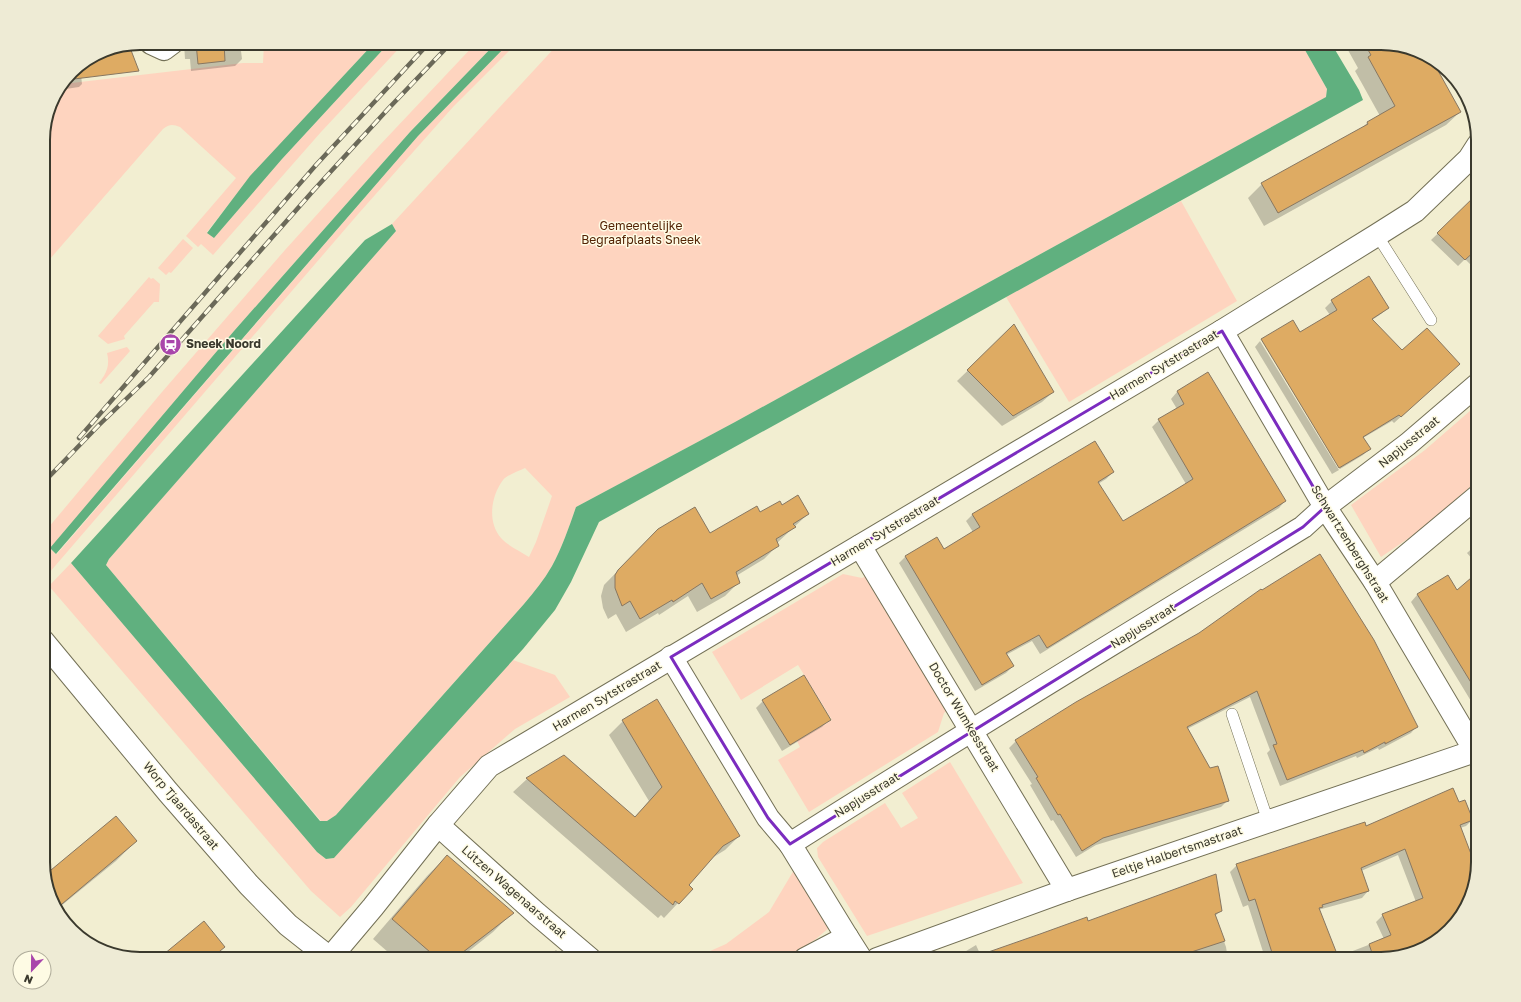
<svg xmlns="http://www.w3.org/2000/svg" width="1521" height="1002" font-family="'Golos Text',sans-serif">
  <style>
    .green { fill: #fed4bf; fill-rule: evenodd }
    .water { fill: #60b07f }
    .shadow { fill: #0003; fill-rule: evenodd }
    .building { fill: #deab63; stroke: #887761 }
    .lines { fill: none; stroke-linecap: round; stroke-linejoin: round }
    .service-casing { stroke: #737056; stroke-width: 12 }
    .minor-casing { stroke: #737056; stroke-width: 24 }
    .secondary-casing { stroke: #737056; stroke-width: 24 }
    .service { stroke: #fff; stroke-width: 11 }
    .minor { stroke: #fff; stroke-width: 22 }
    .secondary { stroke: #fff; stroke-width: 22 }
    .rail-casing { stroke: #6b6959; stroke-width: 4.5 }
    .rail { stroke: #fefbe4; stroke-width: 3; stroke-dasharray: 9; stroke-linecap: butt }
    .marked { fill: none; stroke: #7b2cbf; stroke-width: 3; stroke-linejoin: round }
    .labels { text-anchor: middle; stroke-width: 3; stroke-linejoin: round; paint-order: stroke }
    .park-label { font-size: 12px; fill: #532304; stroke: #fefbe4 }
    .poi-label { font-size: 12px; font-weight: bold; fill: #3a392d; stroke: #fefbe4; text-anchor: start }
    .street-label { font-size: 12px; fill: #3a392d; stroke: #fefbe4 }
    .rim { fill: none; stroke: #3a392d; stroke-width: 2 }
  </style>
  <rect width="100%" height="100%" fill="#f2eed1"/>
  <g class="green">
    <path d="M264 43H374L250 177 207 232 214 238 282 159 389 43H404L321 132 213 255 201 244 198 247 186 236 236 178 180 127C173 124 169 124 163 129L43 267V134L50 103 63 84 243 63H263Z"/>
    <path d="M476 43H496L410 132 234 331 50 549 57 554 418 136 509 43H517L453 107 359 213 43 580V534L162 392 285 250 378 147Z"/>
    <path d="M559 43H1301L1327 89 1326 97 735 422 576 507C569 527 562 548 552 566 544 580 534 592 524 604L336 815 327 821H321L106 565 109 559 396 231 392 224ZM525 468 552 496 536 542 529 557C520 551 508 546 501 538 487 522 491 496 503 480 507 475 519 471 525 468Z"/>
    <path d="M1181 201 1237 301 1069 402 1006 297Z"/>
    <path d="M183 239 193 248 171 273 169 272 166 275 158 268Z"/>
    <path d="M149 277 151 279 153 278 160 284 159 302H154L124 336 125 339 108 344 98 336Z"/>
    <path d="M127 347 130 351 101 384 99 383C107 373 110 365 107 353Z"/>
    <path d="M1478 404V480L1422 529 1381 557 1351 505 1425 450Z"/>
    <path d="M71 563 317 852 326 859 334 858 513 660 555 675 570 697 515 729 460 777 351 907 340 917 311 891 49 586Z"/>
    <path d="M843 574 862 578 868 575 949 709 944 713 938 732 809 812 778 760 800 747 797 741 832 720 798 665 741 700 712 652Z"/>
    <path d="M950 762 1023 883 867 936 818 857 817 848 823 842 885 803 901 828 918 818 902 793Z"/>
    <path d="M794 870 831 926 816 939 785 959H692L726 944 769 912Z"/>
  </g>
  <g class="water">
    <path d="M374 43H389L282 159 214 238 207 233 250 176Z"/>
    <path d="M496 43H509L418 136 56 554 50 548 234 331 410 132Z"/>
    <path d="M1301 43H1331L1359 90 1363 100 599 522 571 582 555 610 523 649 334 858 326 859 317 852 71 563 365 240 392 224 396 231 109 559 106 565 320 821H327L336 815 524 604C534 592 544 580 552 566 562 548 569 527 576 507L735 422 1326 97 1327 89Z"/>
  </g>
  <g class="shadow">
    <path d="M184 43H240L242 59 235 66 191 71 190 59H185Z"/>
    <path d="M1344 43H1381L1430 58 1460 112 1446 125 1264 226 1248 198 1262 184 1360 130 1367 123 1380 116 1355 71 1358 68Z"/>
    <path d="M80 66 82 84 79 87 59 90 72 71Z"/>
    <path d="M1478 195V272L1465 259 1458 266 1431 240Z"/>
    <path d="M1332 301 1388 308 1381 314 1372 320 1402 352 1452 370 1394 423 1392 421 1363 438 1369 449 1363 455 1340 469 1262 340H1261L1292 321 1299 333 1330 315 1325 308Z"/>
    <path d="M1014 326 1053 392 1042 402 1002 426 957 381Z"/>
    <path d="M1260 341 1339 470 1332 474 1255 347Z"/>
    <path d="M1208 374 1285 501 1279 508 1040 654 1032 641 1006 655 1013 666 1006 673 975 691 899 563 905 557 936 538 943 550 973 532 966 521 973 514 1113 472 1106 479 1098 484 1122 523 1186 484 1152 427 1159 420 1177 409 1171 399 1177 392Z"/>
    <path d="M782 506 808 514 777 543 778 545 764 559 736 576 738 583 725 596 697 612 688 596 659 615 658 613 626 632 616 614 608 619 603 608 601 596 604 585 645 543 710 534Z"/>
    <path d="M1478 543V566L1467 553Z"/>
    <path d="M1448 576 1478 657 1462 670 1478 665 1477 711 1411 602 1417 595Z"/>
    <path d="M1200 634 1417 726 1411 733 1379 750 1378 748 1357 758 1356 756 1280 786 1267 753 1270 750 1250 697 1187 729 1228 800 1221 807 1096 845 1076 857 1053 820 1051 821 1030 785 1032 784 1009 748 1016 741Z"/>
    <path d="M763 701 829 720 822 727 782 751 756 708Z"/>
    <path d="M623 721 739 836 725 850 712 858 687 886 691 889 664 918 661 915 658 918 513 792 527 779 563 757 634 818 649 801 609 735Z"/>
    <path d="M43 730 48 735 43 740Z"/>
    <path d="M1459 804 1472 820 1466 826 1460 828 1476 868 1462 916 1429 946 1381 959H1264L1265 958 1248 905 1243 907 1230 872 1237 865 1365 827ZM1398 855 1416 902 1383 915 1376 922 1384 939 1337 957 1318 910 1362 898 1368 891 1361 871Z"/>
    <path d="M136 841 116 861 56 910 46 876Z"/>
    <path d="M447 856 512 913 493 932 459 959H396L373 939 427 876Z"/>
    <path d="M1221 911 1215 916 1226 947 1228 959H953L976 945 981 956 1088 922Z"/>
    <path d="M556 950 566 959H544Z"/>
  </g>
  <g class="building">
    <path d="M196 43H224L225 61 198 64Z"/>
    <path d="M1364 43H1381L1431 58 1461 112 1278 213 1261 183 1368 124 1367 122 1395 106 1368 57 1371 55Z"/>
    <path d="M129 45 139 71 66 80 72 71 103 50Z"/>
    <path d="M1478 193V248L1465 260 1437 233Z"/>
    <path d="M1369 276 1389 308 1372 319 1402 350 1427 328 1460 364 1401 417 1399 415 1363 437 1371 449 1339 468 1261 339 1293 320 1300 332 1337 310 1331 300Z"/>
    <path d="M1014 324 1054 392 1013 416 967 370Z"/>
    <path d="M1208 372 1286 501 1047 648 1039 635 1006 653 1014 666 982 685 905 556 937 537 944 549 980 527 972 514 1095 441 1114 472 1098 482 1123 521 1167 495 1193 479 1158 419 1184 404 1177 391Z"/>
    <path d="M798 495 809 514 793 524 796 527 776 539 779 546 736 572 740 583 711 599 702 583 673 602 672 600 640 619 630 601 622 606 615 588V575L618 570 658 529 695 507 710 533 757 506 760 512 780 501 782 505Z"/>
    <path d="M1320 554 1374 640 1418 727 1385 744V742L1364 753 1363 750 1287 780 1273 745 1277 744 1257 691 1187 727 1210 768 1218 766 1229 801 1103 838 1082 851 1060 814 1058 815 1036 778 1038 777 1015 740 1076 702 1199 633 1261 589 1262 590Z"/>
    <path d="M1478 572V694L1417 594 1448 575 1457 590Z"/>
    <path d="M804 675 831 720 790 745 762 700Z"/>
    <path d="M657 699 740 836 723 846 689 885 693 889 679 904 675 901 673 905 526 778 564 755 635 817 662 787 622 720Z"/>
    <path d="M1453 788 1459 802 1465 800 1473 820 1460 825 1476 867 1461 916 1429 946 1381 959H1374L1369 944 1391 935 1382 914 1423 898 1405 849 1361 868 1369 891 1322 905 1323 907 1319 908 1339 959H1274L1255 899 1249 901 1236 864 1365 822 1366 826Z"/>
    <path d="M116 816 137 841 56 909 45 875Z"/>
    <path d="M447 855 514 913 454 959H438L392 919Z"/>
    <path d="M1216 874 1222 911 1215 914 1225 941 1170 959H977V956L1040 934 1087 917 1088 921Z"/>
    <path d="M204 921 225 947 210 959H158Z"/>
  </g>
  <g class="lines">
    <defs>
      <g id="service">
        <path d="M1377 235 1431 320"/>
        <path d="M1232 714 1268 821"/>
      </g>
      <g id="minor">
        <path d="M151 43 164 49 172 43"/>
        <path d="M1222 331 1325 507 1375 582 1478 756"/>
        <path d="M860 546 1067 890"/>
        <path d="M1375 582 1478 496"/>
        <path d="M671 657 768 818 790 844 847 937 805 959"/>
        <path d="M438 825 537 914 590 959"/>
        <path d="M790 844C960 736 1132 632 1303 527L1325 507 1408 444 1478 384"/>
        <path d="M847 937 861 959"/>
        <path d="M330 958 373 907 438 825 489 766 1222 331 1377 235 1415 211 1469 159 1478 145"/>
        <path d="M877 959 1067 890 1478 750"/>
      </g>
      <path id="secondary" d="M43 641 168 792 249 885 288 925 331 959"/>
    </defs>
    <use href="#service" class="service-casing"/>
    <use href="#minor" class="minor-casing"/>
    <use href="#secondary" class="secondary-casing"/>
    <use href="#service" class="service"/>
    <use href="#minor" class="minor"/>
    <use href="#secondary" class="secondary"/>
    <defs>
      <g id="rail">
        <path d="M79 438 316 165 429 43"/>
        <path d="M43 483 99 425 149 377 313 191 388 109 451 43"/>
      </g>
    </defs>
    <use href="#rail" class="rail-casing"/>
    <use href="#rail" class="rail"/>
  </g>
  <path class="marked" d="M1222 331 1325 507 1303 527 790 844 768 818 671 657Z"/>
  <defs>
    <symbol id="station-disc" viewBox="-11 -11 22 22"><circle r="9.5" fill="#a946ab" stroke="#fefbe4"/><path d="M-3-6H3Q5-6 5-4V2Q5 4 3 4L4.5 6H3L1.5 4h-3L-3 6H-4.5L-3 4Q-5 4-5 2V-4Q-5-6-3-6ZM-3.5-4v3h7v-3ZM-3.5 1v1.5H-2V1ZM2 1v1.5H3.5V1Z" fill="#fff"/></symbol>
  </defs>
  <g fill-rule="evenodd">
    <use href="#station-disc" x="158" y="332" width="25" height="25"/>
  </g>
  <g class="labels">
    <g class="park-label">
      <text x="641" y="230">Gemeentelijke<tspan x="641" dy="14">Begraafplaats Sneek</tspan></text>
    </g>
    <g class="poi-label">
      <text x="186" y="348">Sneek Noord</text>
    </g>
    <g class="street-label">
      <text transform="translate(1164 365) rotate(-31)" y="4">Harmen Sytstrastraat</text>
      <text transform="translate(1409 442) rotate(-39)" y="4">Napjusstraat</text>
      <text transform="translate(885 531) rotate(-31)" y="4">Harmen Sytstrastraat</text>
      <text transform="translate(1350 544) rotate(58)" y="4">Schwartzenberghstraat</text>
      <text transform="translate(1143 626) rotate(-32)" y="4">Napjusstraat</text>
      <text transform="translate(607 696) rotate(-31)" y="4">Harmen Sytstrastraat</text>
      <text transform="translate(964 717) rotate(59)" y="4">Doctor Wumkesstraat</text>
      <text transform="translate(867 795) rotate(-32)" y="4">Napjusstraat</text>
      <text transform="translate(181 806) rotate(50)" y="4">Worp Tjaardastraat</text>
      <text transform="translate(1177 852) rotate(-19)" y="4">Eeltje Halbertsmastraat</text>
      <text transform="translate(514 892) rotate(41)" y="4">Lútzen Wagenaarstraat</text>
    </g>
  </g>
  <path d="M0 0H1521V1002H0ZM140 50H1381A90 90 0 0 1 1471 140V862A90 90 0 0 1 1381 952H140A90 90 0 0 1 50 862V140A90 90 0 0 1 140 50Z" fill="#eeebd5" fill-rule="evenodd"/>
  <path class="rim" d="M140 50H1381A90 90 0 0 1 1471 140V862A90 90 0 0 1 1381 952H140A90 90 0 0 1 50 862V140A90 90 0 0 1 140 50Z"/>
  <g transform="translate(32 970) rotate(202)"><circle r="19" fill="#fefbe4" stroke="#b0ad9b"/>
  <path d="M0-3L7 15L0 10L-7 15Z" fill="#a946ab"/>
  <text y="-6" font-size="11" font-weight="bold" text-anchor="middle" fill="#3a392d">N</text>
  </g>
</svg>
